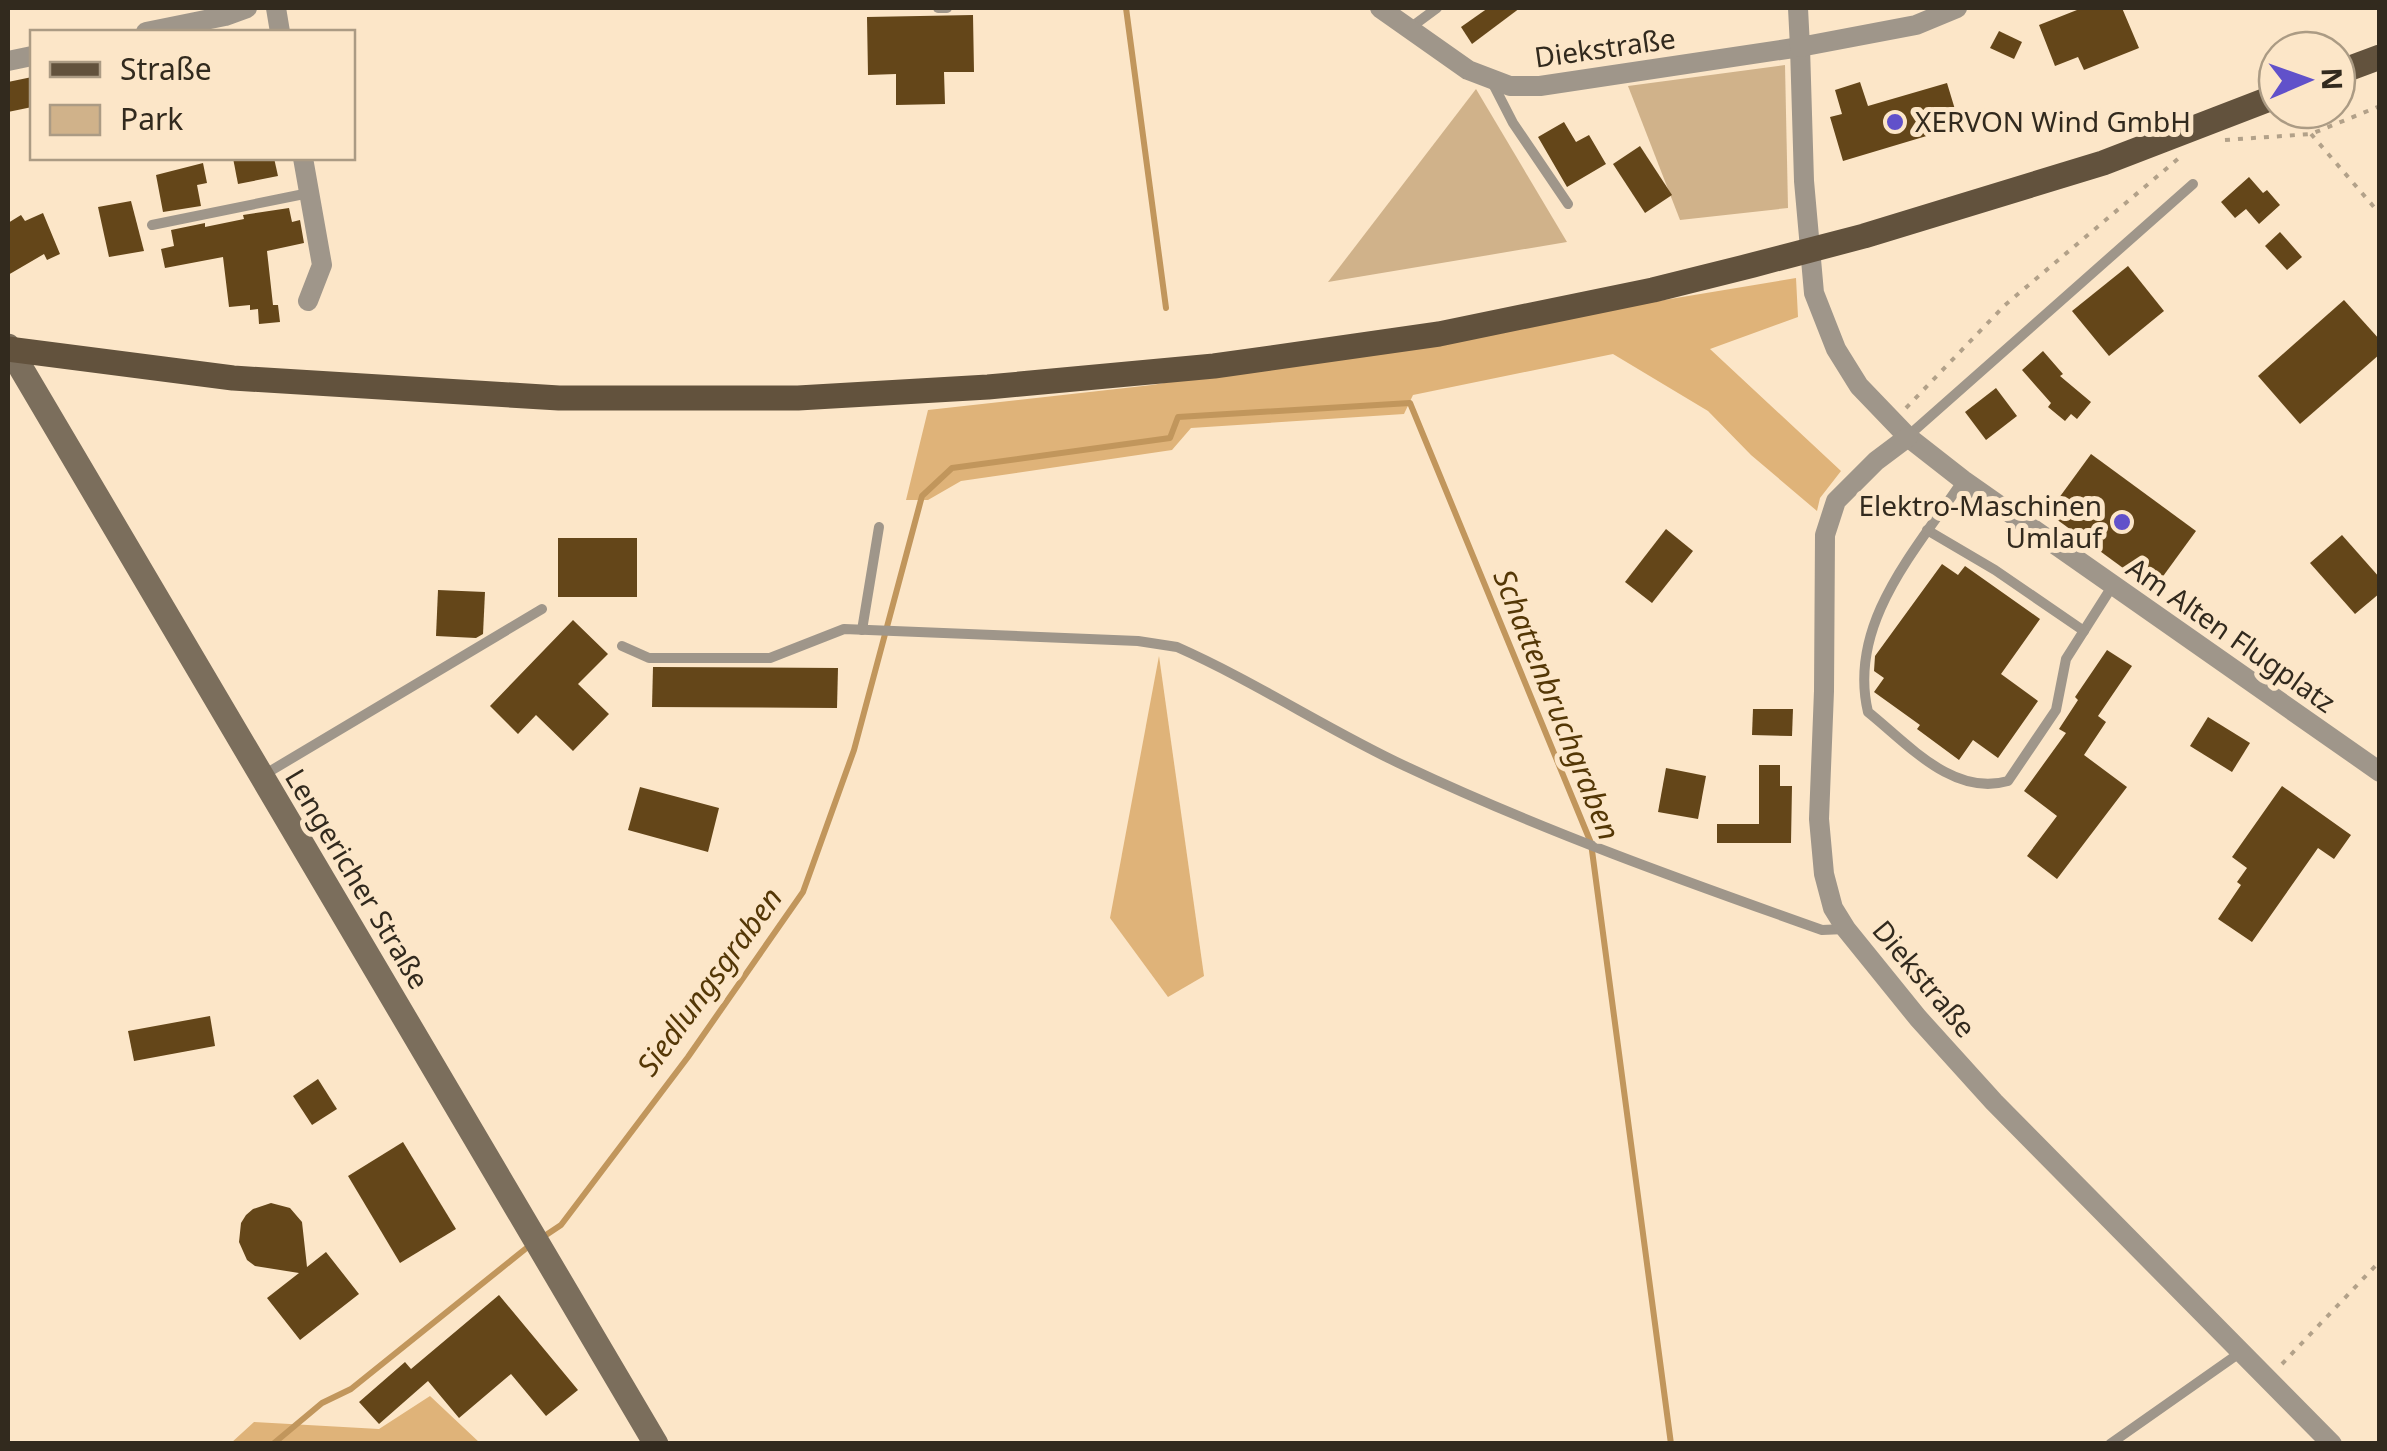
<svg xmlns="http://www.w3.org/2000/svg" width="2387" height="1451" font-family="'Noto Sans',sans-serif">
  <style>
    .green { fill: #d0b28a }
    .forest { fill: #dfb379 }
    .lines { fill: none; stroke-linecap: round; stroke-linejoin: round }
    .stream { stroke: #c1965c; stroke-width: 6 }
    .building { fill: #644619 }
    .path { stroke: #b2a189; stroke-width: 4; stroke-dasharray: 5 8; stroke-linecap: butt }
    .lane { stroke: #9f968a; stroke-width: 10 }
    .street { stroke: #9f968a; stroke-width: 20 }
    .secondary { stroke: #7b6e5c; stroke-width: 25 }
    .primary { stroke: #62523d; stroke-width: 25 }
    .poi-dot { fill: #6151ca; stroke: #fce6c8; stroke-width: 4 }
    .labels { text-anchor: middle; stroke-width: 10; stroke-linejoin: round; paint-order: stroke }
    .street-label { font-size: 28px; fill: #322a1e; stroke: #fce6c8 }
    .poi-label { font-size: 28px; fill: #322a1e; stroke: #fce6c8; text-anchor: start }
    .water-label { font-size: 30px; font-style: italic; fill: #543706; stroke: #fce6c8 }
  </style>
  <rect width="100%" height="100%" fill="#fce6c8"/>
  <g class="green">
    <path d="M1785 65 1788 208 1680 220 1628 86Z"/>
    <path d="M1476 89 1567 242 1328 282Z"/>
  </g>
  <g class="forest">
    <path d="M1796 278 1798 317 1710 349 1841 471 1820 498 1817 511 1751 455 1708 411 1613 354 1413 395 1404 414 1191 428 1172 450 961 481 928 500H906L928 410 1152 385Z"/>
    <path d="M1159 656 1204 976 1168 997 1110 918Z"/>
    <path d="M430 1396 480 1443H231L254 1422 379 1429Z"/>
  </g>
  <g class="lines">
    <g class="stream">
      <path d="M1126 8 1166 308"/>
      <path d="M540 1239 561 1225 688 1057 803 892 854 750 922 496 952 468 1170 438 1178 417 1410 403 1591 843 1671 1444"/>
      <path d="M273 1444 322 1403 351 1389 529 1246"/>
    </g>
  </g>
  <g class="building">
    <path d="M1488 8H1520L1472 44 1461 27Z"/>
    <path d="M2082 8H2122L2139 48 2084 70 2078 57 2055 66 2039 25Z"/>
    <path d="M973 15 974 72H944L945 104 896 105V74L868 75 867 17Z"/>
    <path d="M1999 31 2022 42 2014 59 1990 48Z"/>
    <path d="M32 77V107L8 112V82Z"/>
    <path d="M1860 82 1868 106 1947 83 1960 126 1843 161 1830 117 1842 114 1835 90Z"/>
    <path d="M1564 122 1576 142 1589 135 1606 164 1567 187 1538 137Z"/>
    <path d="M1640 146 1672 195 1645 213 1613 164Z"/>
    <path d="M233 158H274L278 176 238 184Z"/>
    <path d="M203 163 207 183 197 185 201 206 163 212 156 175Z"/>
    <path d="M2249 177 2263 193 2267 190 2280 205 2259 224 2246 209 2235 218 2221 202Z"/>
    <path d="M131 201 144 251 109 257 98 207Z"/>
    <path d="M289 208 292 222 300 220 304 243 267 251 273 305H278L280 322 259 324 258 309 250 310V305L229 307 223 257 165 268 161 249 174 246 171 230 205 223V227L244 219 243 215Z"/>
    <path d="M43 213 60 254 47 260 44 254 8 275V223L21 215 25 221Z"/>
    <path d="M2280 232 2302 257 2287 270 2265 246Z"/>
    <path d="M2128 266 2164 311 2109 356 2072 311Z"/>
    <path d="M2344 300 2380 340V354L2300 424 2258 376Z"/>
    <path d="M2043 351 2063 374 2060 376 2091 402 2077 419 2071 414 2065 421 2048 407 2051 403 2022 370Z"/>
    <path d="M1996 388 2017 416 1986 440 1965 412Z"/>
    <path d="M2091 454 2196 531 2153 590 2048 513Z"/>
    <path d="M1666 529 1693 551 1652 603 1625 582Z"/>
    <path d="M2342 535 2380 578V593L2355 614 2310 563Z"/>
    <rect x="558" y="538" width="79" height="59"/>
    <path d="M1942 564 1958 575 1965 566 2040 619 2001 674 2038 701 1998 758 1973 740 1959 760 1917 729 1920 725 1874 692 1884 678 1874 671 1875 656Z"/>
    <path d="M438 590 485 592 483 634 476 638 436 636Z"/>
    <path d="M573 620 608 654 578 684 609 714 573 751 536 715 518 734 490 706Z"/>
    <path d="M2107 650 2132 666 2098 716 2106 722 2084 755 2127 787 2057 879 2027 856 2057 816 2024 791 2066 733 2059 729 2078 700 2075 697Z"/>
    <path d="M653 667 838 668 837 708 652 707Z"/>
    <path d="M1753 709H1793L1792 736 1752 735Z"/>
    <path d="M2208 717 2250 743 2232 772 2190 746Z"/>
    <path d="M1759 765H1780V786H1792L1791 843H1717V824H1759Z"/>
    <path d="M1666 768 1706 776 1698 819 1658 812Z"/>
    <path d="M2282 786 2351 835 2334 859 2318 848 2252 942 2218 919 2241 885 2237 882 2247 868 2232 857Z"/>
    <path d="M640 787 719 808 708 852 628 830Z"/>
    <path d="M210 1016 215 1046 134 1061 128 1031Z"/>
    <path d="M318 1079 337 1109 312 1125 293 1096Z"/>
    <path d="M403 1142 456 1229 400 1263 348 1176Z"/>
    <path d="M271 1203 290 1208 302 1222 307 1267 326 1252 359 1294 300 1340 267 1298 299 1273 255 1266 247 1260 239 1242 241 1223 246 1215 253 1209Z"/>
    <path d="M499 1295 578 1390 546 1416 511 1374 459 1418 428 1381 379 1424 359 1402 405 1362 411 1369Z"/>
  </g>
  <g class="lines">
    <g class="path">
      <path d="M2311 134 2380 214"/>
      <path d="M2225 140 2311 134 2380 106"/>
      <path d="M1906 408 2005 305 2179 158"/>
      <path d="M2282 1364 2380 1261"/>
    </g>
    <g class="lane">
      <path d="M938 8H947"/>
      <path d="M1410 28 1437 8"/>
      <path d="M1492 82 1513 123 1568 204"/>
      <path d="M152 225 309 193"/>
      <path d="M1908 436 2193 184"/>
      <path d="M1963 480C1917 549 1847 623 1868 712 1908 744 1953 797 2008 781L2056 710 2066 659 2113 585"/>
      <path d="M1927 530 1995 570 2084 631"/>
      <path d="M862 630 879 527"/>
      <path d="M622 646 649 658H770L844 629 1138 641 1177 647C1256 682 1328 730 1405 766 1541 830 1681 880 1822 930L1845 929"/>
      <path d="M262 776 542 609"/>
      <path d="M2110 1444 2241 1352"/>
    </g>
    <g class="street">
      <path d="M276 8 280 32"/>
      <path d="M1380 8 1468 70 1510 86H1540L1800 47 1804 181 1814 293 1836 349 1859 386 1908 437 1963 480 2380 772"/>
      <path d="M1798 8 1800 47 1916 25 1957 8"/>
      <path d="M146 32 225 16 247 8"/>
      <path d="M8 61 32 56"/>
      <path d="M303 158 322 265 308 301"/>
      <path d="M1908 437 1876 461 1836 501 1825 535 1824 691 1819 819 1824 874 1833 908 1846 929 1918 1018 1994 1102 2332 1444"/>
    </g>
    <path class="secondary" d="M8 346 656 1444"/>
    <g class="primary">
      <path d="M2337 73 2380 57"/>
      <path d="M8 349 233 378 559 398H798L988 387 1214 366 1439 334 1653 290 1753 265 1864 236 2103 163 2277 96"/>
    </g>
  </g>
  <g class="poi-dot">
    <circle cx="1895" cy="122" r="10"/>
    <circle cx="2122" cy="522" r="10"/>
  </g>
  <g class="labels">
    <g class="street-label">
      <text transform="translate(1605 48) rotate(-8)" y="10">Diekstraße</text>
      <text transform="translate(2231 635) rotate(35)" y="10">Am Alten Flugplatz</text>
      <text transform="translate(357 879) rotate(59)" y="10">Lengericher Straße</text>
      <text transform="translate(1924 979) rotate(50)" y="10">Diekstraße</text>
    </g>
    <g class="poi-label">
      <text x="1915" y="132">XERVON Wind GmbH</text>
      <text x="2102" y="516" text-anchor="end">Elektro-Maschinen<tspan x="2102" dy="32">Umlauf</tspan></text>
    </g>
    <g class="water-label">
      <text transform="translate(1556 705) rotate(68)" y="10">Schattenbruchgraben</text>
      <text transform="translate(710 982) rotate(-54)" y="10">Siedlungsgraben</text>
    </g>
  </g>
  <rect width="2387" height="1451" fill="none" stroke="#322a1e" stroke-width="20"/>
  <rect x="30" y="30" width="325" height="130" fill="#fce6c8" stroke="#ab9b84" stroke-width="2.5"/>
  <rect x="50" y="62" width="50" height="15" fill="#62523d" stroke="#ab9b84" stroke-width="2.5"/>
  <text x="120" y="80" font-size="30" fill="#322a1e">Straße</text>
  <rect x="50" y="105" width="50" height="30" fill="#d0b28a" stroke="#ab9b84" stroke-width="2.5"/>
  <text x="120" y="130" font-size="30" fill="#322a1e">Park</text>
  <g transform="translate(2307 80) rotate(88)"><circle r="48" fill="#fce6c8" stroke="#ab9b84" stroke-width="2.5"/>
  <path d="M0-8L18 38L0 25L-18 38Z" fill="#6151ca"/>
  <text y="-15" font-size="28" font-weight="bold" text-anchor="middle" fill="#322a1e">N</text>
  </g>
</svg>
